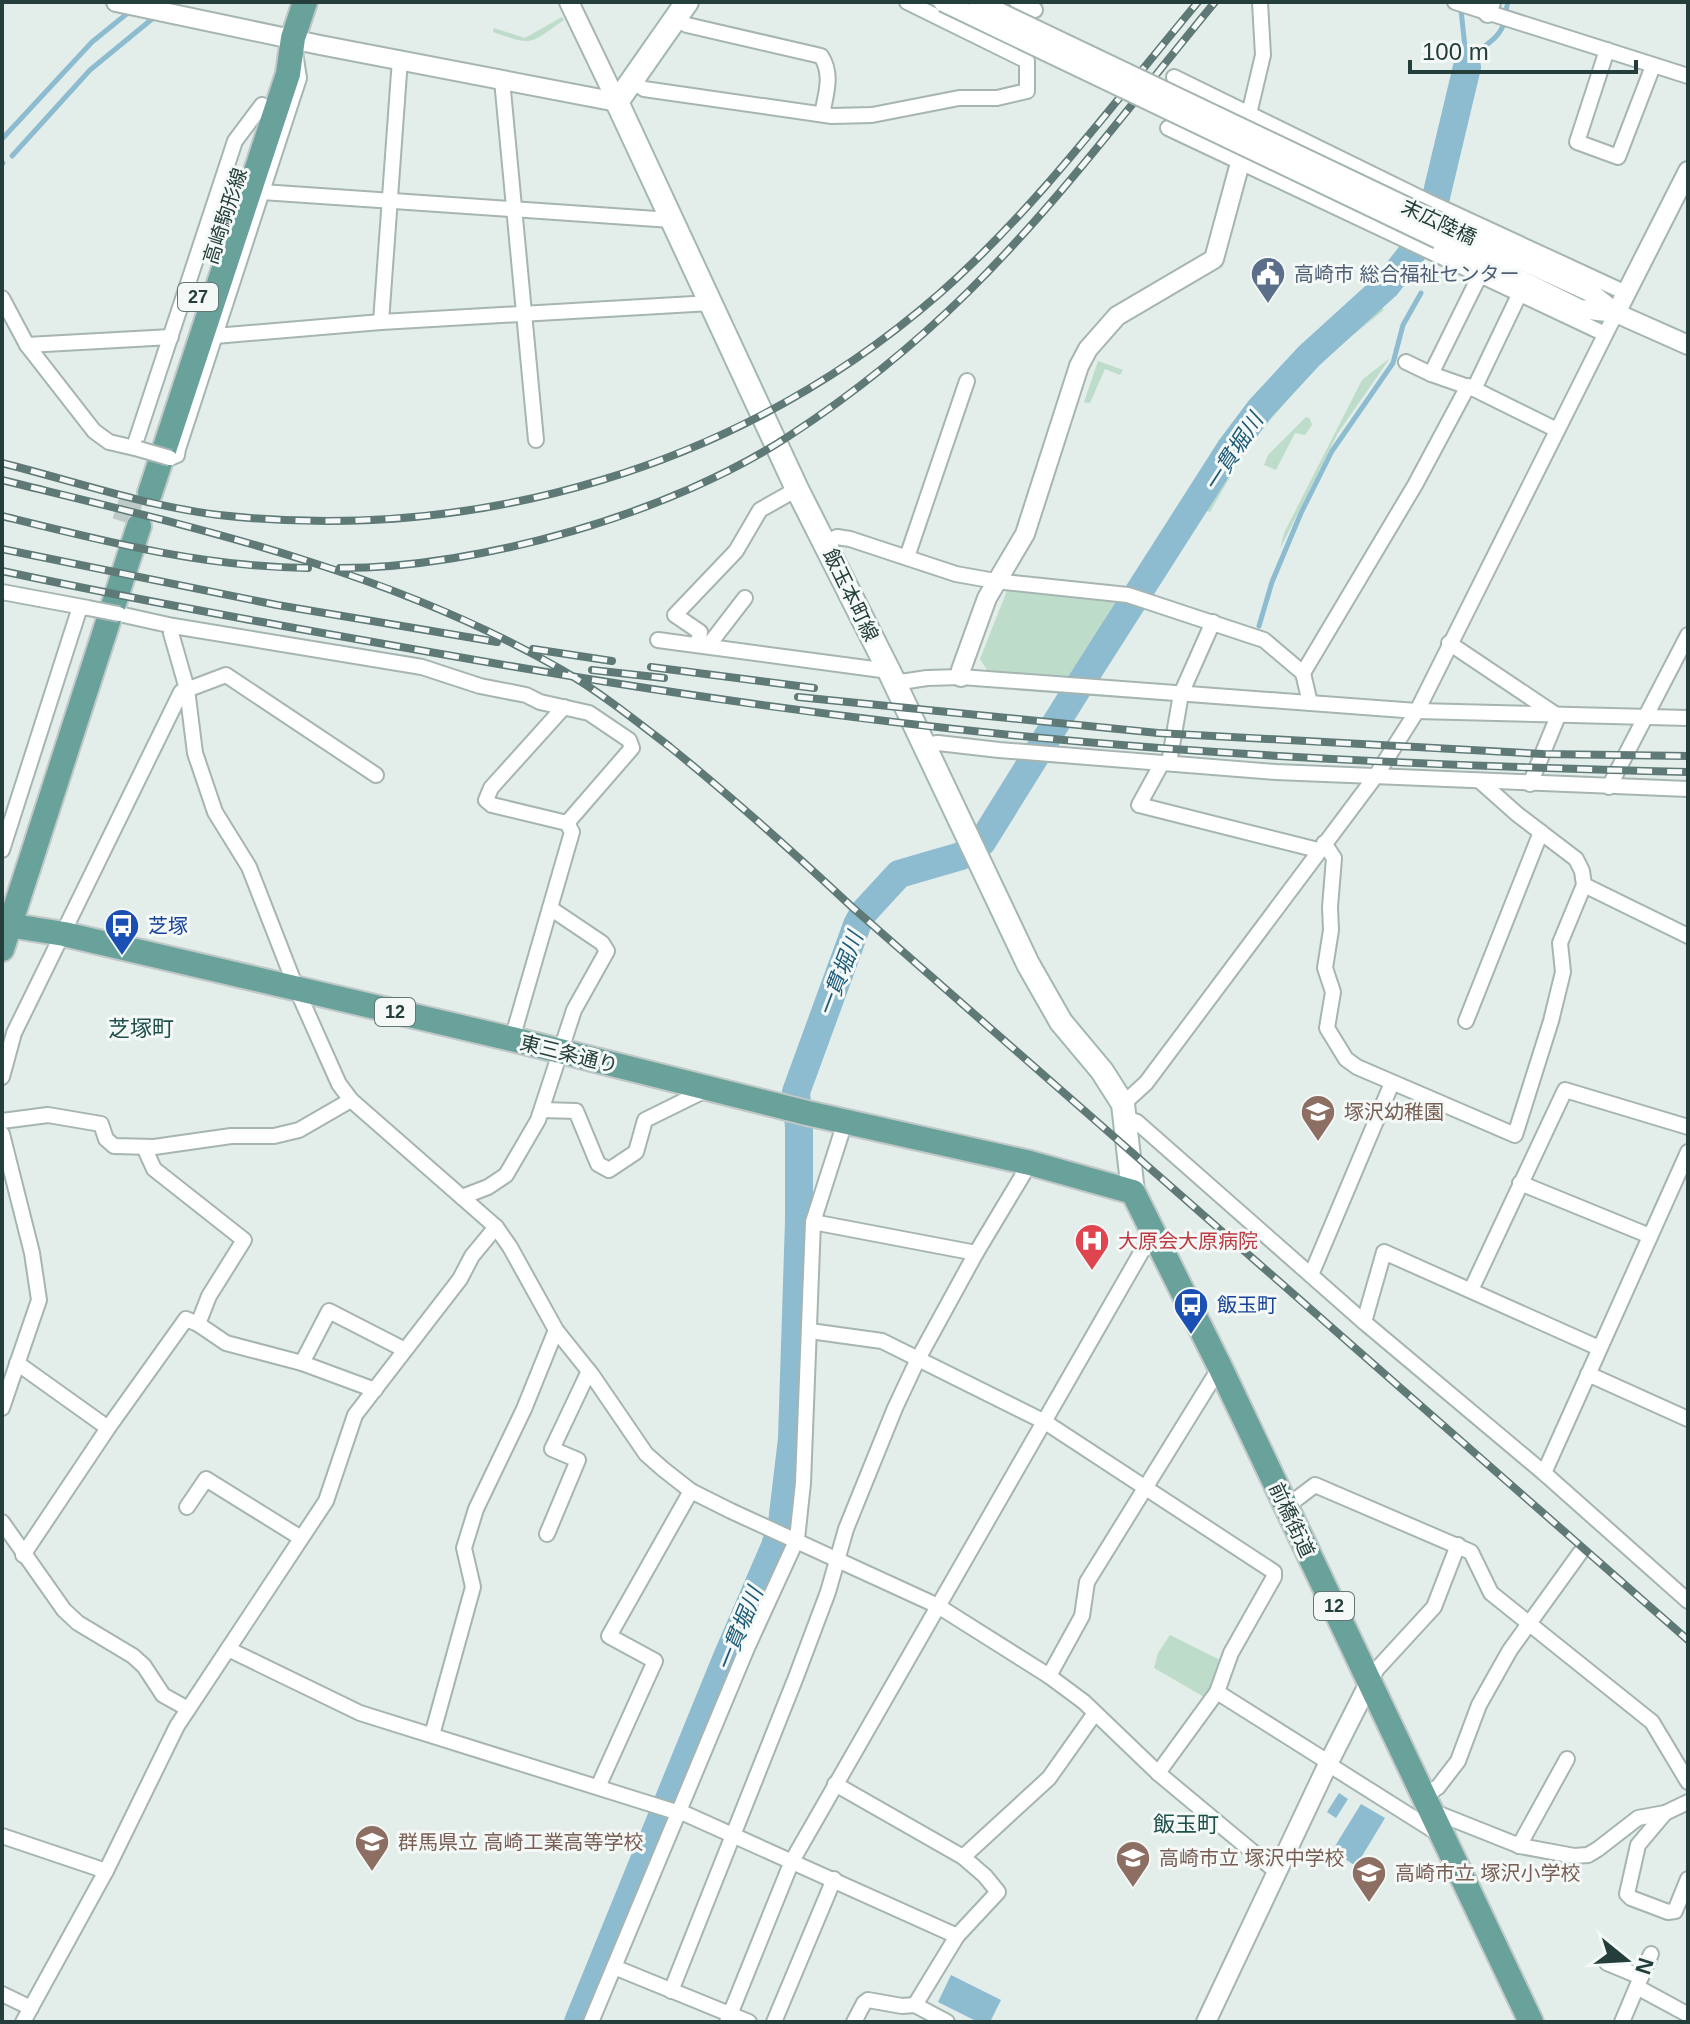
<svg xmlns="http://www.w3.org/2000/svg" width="1690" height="2024" font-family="Arial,'Noto Sans JP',sans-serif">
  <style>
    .green { fill: #bdddca }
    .water { fill: #8dbbd0 }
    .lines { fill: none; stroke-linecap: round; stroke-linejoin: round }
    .stream { stroke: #8dbbd0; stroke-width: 5 }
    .river { stroke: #8dbbd0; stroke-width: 28 }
    .primary-tunnel { stroke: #bdcac7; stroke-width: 24; stroke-dasharray: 24 12; stroke-linecap: butt }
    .minor-casing { stroke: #a6b5b2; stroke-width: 18 }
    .tertiary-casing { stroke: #a6b5b2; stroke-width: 22 }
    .secondary-casing { stroke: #a2b8b4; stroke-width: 26 }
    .primary-casing { stroke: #c1c9c8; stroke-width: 28 }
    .minor { stroke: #fff; stroke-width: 14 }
    .tertiary { stroke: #fff; stroke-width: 18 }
    .secondary { stroke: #fff; stroke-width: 22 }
    .primary { stroke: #69a19b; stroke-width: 24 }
    .rail-casing { stroke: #5e7976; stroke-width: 8 }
    .rail { stroke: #f4f9f7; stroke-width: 5; stroke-dasharray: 15; stroke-linecap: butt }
    .minor-bridge-casing { stroke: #a6b5b2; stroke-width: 18; stroke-linecap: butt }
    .tertiary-bridge-casing { stroke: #a6b5b2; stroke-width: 22; stroke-linecap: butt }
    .minor-bridge { stroke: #fff; stroke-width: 14 }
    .tertiary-bridge { stroke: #fff; stroke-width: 18 }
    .labels { text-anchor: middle; stroke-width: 6; stroke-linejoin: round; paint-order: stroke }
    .shield { fill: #f4f9f7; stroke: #627673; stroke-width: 2 }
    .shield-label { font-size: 18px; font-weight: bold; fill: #233e3b }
    .street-label { font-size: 20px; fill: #233e3b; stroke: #f4f9f7 }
    .service-label { font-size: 20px; fill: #4e5e75; stroke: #f4f9f7; text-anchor: start }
    .transit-label { font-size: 20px; fill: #164399; stroke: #f4f9f7; text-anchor: start }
    .education-label { font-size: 20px; fill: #785e54; stroke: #f4f9f7; text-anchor: start }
    .health-label { font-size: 20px; fill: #be3a42; stroke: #f4f9f7; text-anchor: start }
    .water-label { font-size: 22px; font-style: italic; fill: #1e5b79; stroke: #f4f9f7 }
    .neighbourhood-label { font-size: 22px; fill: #1f4f4b; stroke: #f4f9f7 }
  </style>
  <rect width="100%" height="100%" fill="#e3edea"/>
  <g class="green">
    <path d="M562 17 564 20C528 45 534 46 493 32L494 28 525 38Z"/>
    <path d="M1381 307 1384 310 1323 359 1247 447 1210 512 1198 509 1263 412 1273 406 1327 347Z"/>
    <path d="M1390 358 1338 433 1280 549 1284 533 1362 380Z"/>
    <path d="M1098 361 1123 370 1120 375 1105 369 1090 403 1084 402Z"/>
    <path d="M1306 417 1310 419 1312 425 1305 435 1295 433 1276 470 1264 465 1268 455Z"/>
    <path d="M1008 588 1118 600 1121 603 1074 679 987 670 980 659Z"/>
    <path d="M1170 1635 1224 1662 1206 1698 1154 1668 1158 1653Z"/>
  </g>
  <g class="water">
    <path d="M1339 1793 1348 1799 1336 1818 1327 1812Z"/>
    <path d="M1361 1804 1385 1818 1356 1866 1332 1851Z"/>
    <path d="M951 1975 1001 2000 990 2022H978L938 2002Z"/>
  </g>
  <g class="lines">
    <g class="stream">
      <path d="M1461 10 1467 66"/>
      <path d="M1506 10 1508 2"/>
      <path d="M1467 67C1476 45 1497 45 1504 23"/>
      <path d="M2 139 92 42 129 12"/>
      <path d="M12 156 90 70 152 19"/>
      <path d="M2 163H3"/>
      <path d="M1259 626 1272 582 1301 513 1332 451 1393 363 1403 325 1421 293"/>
    </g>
    <path class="river" d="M578 2022 727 1657 775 1546 782 1523 792 1439 799 1221V1127L796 1092 857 925 864 912 899 874 961 856 982 842 1084 678 1230 449 1260 409 1309 356 1386 286 1412 253 1436 197 1467 67"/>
    <path class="primary-tunnel" d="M124 522 135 489"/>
    <defs>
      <g id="minor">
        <path d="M1017 2 1035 10"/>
        <path d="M1455 2 1688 76"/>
        <path d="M676 18 687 25 821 56C833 74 826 94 822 114"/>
        <path d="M1607 50 1577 142 1618 157 1653 66"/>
        <path d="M1174 77 1427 201 1626 293"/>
        <path d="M502 80 536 440"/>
        <path d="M632 81 644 89 832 116 872 115 959 98H997L1027 91V61L907 2"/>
        <path d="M1249 114 1263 55 1260 2"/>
        <path d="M1168 128 1605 334"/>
        <path d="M262 192 671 220"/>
        <path d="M2 298 27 345 94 431 109 442 139 449"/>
        <path d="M381 322 400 59"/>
        <path d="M215 336 381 322 711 303"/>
        <path d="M27 345 171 337"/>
        <path d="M1406 362 1431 374 1474 389 1557 430"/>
        <path d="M1431 374 1480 275"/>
        <path d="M1474 389 1520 293"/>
        <path d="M134 447 235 141 262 105"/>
        <path d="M170 458 177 455 178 449 299 78 296 59"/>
        <path d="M826 543 837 537 850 539 956 574 995 581 1128 595 1264 640 1303 673 1310 703"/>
        <path d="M907 557 967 381"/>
        <path d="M2 592 88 608"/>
        <path d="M119 614 173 626 422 667 480 686 526 695 540 702 589 713 629 740 632 748 567 823"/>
        <path d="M173 626 171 633 187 689 195 753 215 812 249 867 297 990 339 1084 351 1100 496 1227 510 1247 556 1330 592 1375 646 1454 663 1469 691 1491 731 1511 938 1606 1049 1676 1084 1702 1158 1773 1277 1872"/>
        <path d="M658 640 889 671"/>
        <path d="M1449 643 1558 716 1530 784"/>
        <path d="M698 644 700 632 675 615 736 551 760 510 797 489"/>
        <path d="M708 646 745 598"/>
        <path d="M1303 673 1415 485 1468 386"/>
        <path d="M894 683 927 678 961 677 1417 711 1688 718"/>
        <path d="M922 745 938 743 999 750 1276 772 1688 789"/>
        <path d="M1162 763 1139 805 1318 850"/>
        <path d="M1169 763 1181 694 1213 622"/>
        <path d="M1609 787 1688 635"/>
        <path d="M1324 843 1334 858 1330 907 1331 930 1325 968 1333 992 1327 1028 1346 1059 1357 1067 1515 1135 1551 1021 1563 972 1560 943 1584 885 1582 871 1576 859 1517 814 1481 782"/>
        <path d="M2 850 80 607"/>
        <path d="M1584 885 1688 936"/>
        <path d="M1466 1021 1541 832"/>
        <path d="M512 1039 572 832 567 823 492 805 486 800 491 788 564 707"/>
        <path d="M2 1077 14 1033 181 692 226 675 376 775"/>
        <path d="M1123 1104 1146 1083 1375 777 1417 711 1616 313"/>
        <path d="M542 1110 576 1111 598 1164 609 1170 636 1152 645 1120 708 1089"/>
        <path d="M1124 1117 1137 1122 1364 1322 1544 1473 1688 1601"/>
        <path d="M2 1121 48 1115 101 1124 106 1139 114 1146 154 1147 231 1136H274L299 1130 351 1100"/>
        <path d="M2 1134 32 1253 39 1300 2 1408"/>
        <path d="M144 1147 154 1169 244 1240 209 1296 198 1324"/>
        <path d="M1520 1183 1650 1236"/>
        <path d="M462 1197 488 1187 506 1175 538 1120 574 1010 607 951 602 943 550 908"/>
        <path d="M813 1222 976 1253"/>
        <path d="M1311 1275 1392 1083"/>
        <path d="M1471 1290 1565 1090 1688 1127"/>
        <path d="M1364 1322 1384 1252 1599 1348"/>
        <path d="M810 1331 882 1341 1045 1422 1274 1572V1577L1231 1653 1217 1692 1158 1773"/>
        <path d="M17 1363 108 1428"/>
        <path d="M302 1363 329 1311 405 1350"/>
        <path d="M1588 1374 1688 1419"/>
        <path d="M1544 1473 1688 1152"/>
        <path d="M187 1507 206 1479 301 1538"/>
        <path d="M1286 1507 1315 1485 1471 1552 1491 1593 1652 1722 1688 1782"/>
        <path d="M2 1522 64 1610 78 1623 133 1656 144 1666 163 1695 188 1709"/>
        <path d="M547 1534 578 1460 552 1449 589 1371"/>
        <path d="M23 1555 108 1428 186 1319 198 1324 226 1343 302 1363 375 1390"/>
        <path d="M228 1649 360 1713 673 1811H679L957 1936"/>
        <path d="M1049 1676 1082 1616 1087 1582 1220 1367"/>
        <path d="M1370 1681 1377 1669 1434 1607 1458 1545"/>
        <path d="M1217 1692 1328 1762"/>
        <path d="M432 1735 473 1587 464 1548 476 1509 524 1409 556 1330"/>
        <path d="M1328 1764 1439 1834"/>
        <path d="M835 1784 963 1857 985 1876 998 1892 957 1936 915 2005"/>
        <path d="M598 1787 655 1661 609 1636 691 1491"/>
        <path d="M1424 1796 1438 1787 1458 1761 1479 1705 1510 1650 1580 1553"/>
        <path d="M1432 1811 1520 1846 1574 1856 1588 1855 1598 1849 1638 1818 1665 1813 1688 1802"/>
        <path d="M1665 1813 1638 1845 1627 1894 1631 1898 1668 1912 1675 1911 1688 1879"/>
        <path d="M2 1836 106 1871"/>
        <path d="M1519 1846 1567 1759"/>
        <path d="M963 1857 1049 1778 1095 1713"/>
        <path d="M1607 1963 1641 1977 1622 2022"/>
        <path d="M614 1967 749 2022"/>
        <path d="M1641 1977 1651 1954"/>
        <path d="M1637 1987 1687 2014"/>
        <path d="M671 1991 796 1677 828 1592 846 1529 895 1408 918 1359 976 1253 1030 1163"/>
        <path d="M2 1994 31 2008"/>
        <path d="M23 2022 106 1871 177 1726 326 1501 355 1415 460 1279 472 1256 496 1227"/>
        <path d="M591 2022 747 1648 797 1539 803 1483 813 1222 845 1122"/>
        <path d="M727 2022 792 1861 1142 1251 1157 1240"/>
        <path d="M774 2022 834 1879"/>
        <path d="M854 2022 864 2003 868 2000 902 2006 915 2005 947 2022"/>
      </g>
      <g id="tertiary">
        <path d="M116 2 320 45 617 102"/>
        <path d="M569 2 617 102"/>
        <path d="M1488 13 1491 2"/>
        <path d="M1445 225 1590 292 1616 313 1688 345"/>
        <path d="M1438 239 1580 309 1616 313"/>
        <path d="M1616 313 1688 171"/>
        <path d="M961 677V670L987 598 1025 534 1079 366 1088 349 1117 316 1214 259 1240 163 1249 114"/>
        <path d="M1206 2022 1328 1764 1370 1681"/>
      </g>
      <path id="secondary" d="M687 2 617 102 797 489 889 671 1028 964 1061 1022 1102 1071 1123 1104 1133 1192"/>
      <g id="primary">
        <path d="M150 493 288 74 293 38 305 2"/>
        <path d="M2 924 64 934 512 1039 807 1113 1030 1163 1133 1192 1220 1367 1531 2022"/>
        <path d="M2 949 139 526"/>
      </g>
    </defs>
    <use href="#minor" class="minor-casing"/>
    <use href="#tertiary" class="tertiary-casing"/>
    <use href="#secondary" class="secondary-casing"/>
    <use href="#primary" class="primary-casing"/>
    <use href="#minor" class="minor"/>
    <use href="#tertiary" class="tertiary"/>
    <use href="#secondary" class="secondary"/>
    <use href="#primary" class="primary"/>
    <defs>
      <g id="rail">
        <path d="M2 463C73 481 146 506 219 515 478 544 742 466 939 294 1036 209 1115 101 1198 2"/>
        <path d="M2 480C193 527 389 570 562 670 600 692 635 720 670 747 733 798 793 852 852 907L1688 1640"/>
        <path d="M2 516C103 541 203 567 308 568"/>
        <path d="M2 549 277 605 497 642"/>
        <path d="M340 568C480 568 672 513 789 436 852 395 914 345 968 292 1058 203 1135 99 1215 2"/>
        <path d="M2 571C161 605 321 633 481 661 705 700 932 731 1159 748 1335 761 1511 768 1688 772"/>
        <path d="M533 649 612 661"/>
        <path d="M651 667 814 688"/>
        <path d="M592 670 664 678"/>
        <path d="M798 697 1158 733 1543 754 1688 756"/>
      </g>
    </defs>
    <use href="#rail" class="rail-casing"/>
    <use href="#rail" class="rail"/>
    <defs>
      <g id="minor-bridge">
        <path d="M139 449 170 458"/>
        <path d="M88 608 119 614"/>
      </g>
      <g id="tertiary-bridge">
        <path d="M943 2 1438 239"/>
        <path d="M978 2 1445 225"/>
      </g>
    </defs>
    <use href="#minor-bridge" class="minor-bridge-casing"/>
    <use href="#tertiary-bridge" class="tertiary-bridge-casing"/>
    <use href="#minor-bridge" class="minor-bridge"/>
    <use href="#tertiary-bridge" class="tertiary-bridge"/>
  </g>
  <defs>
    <symbol id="civic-pin" viewBox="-11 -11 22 30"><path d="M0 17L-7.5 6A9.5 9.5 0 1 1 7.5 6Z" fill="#5c6f8a" stroke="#f4f9f7"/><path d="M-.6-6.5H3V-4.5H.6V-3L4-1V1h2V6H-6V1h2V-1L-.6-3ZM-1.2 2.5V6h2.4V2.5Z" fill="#fff"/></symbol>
    <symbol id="bus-pin" viewBox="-11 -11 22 30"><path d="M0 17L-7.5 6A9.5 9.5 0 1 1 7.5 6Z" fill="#1a4fb4" stroke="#f4f9f7"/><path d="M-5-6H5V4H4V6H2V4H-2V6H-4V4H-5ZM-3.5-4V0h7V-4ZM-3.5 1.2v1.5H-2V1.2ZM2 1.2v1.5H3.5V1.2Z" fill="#fff"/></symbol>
    <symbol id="school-pin" viewBox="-11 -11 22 30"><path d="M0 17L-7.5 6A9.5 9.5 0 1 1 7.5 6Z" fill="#8d6e63" stroke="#f4f9f7"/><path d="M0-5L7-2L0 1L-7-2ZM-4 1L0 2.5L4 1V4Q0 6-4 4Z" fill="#fff"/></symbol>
    <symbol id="hospital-pin" viewBox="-11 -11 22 30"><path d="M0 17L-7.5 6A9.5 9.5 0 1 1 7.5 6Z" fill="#e0444e" stroke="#f4f9f7"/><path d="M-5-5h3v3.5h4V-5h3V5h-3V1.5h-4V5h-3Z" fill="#fff"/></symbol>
  </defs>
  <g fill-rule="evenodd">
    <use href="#civic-pin" x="1248" y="254" width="40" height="54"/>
    <use href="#bus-pin" x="102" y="906" width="40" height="54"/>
    <use href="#school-pin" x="1298" y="1092" width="40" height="54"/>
    <use href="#hospital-pin" x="1072" y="1221" width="40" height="54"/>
    <use href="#bus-pin" x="1171" y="1285" width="40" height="54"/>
    <use href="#school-pin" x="352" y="1822" width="40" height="54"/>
    <use href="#school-pin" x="1113" y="1838" width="40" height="54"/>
    <use href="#school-pin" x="1349" y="1853" width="40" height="54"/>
  </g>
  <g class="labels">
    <g class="shield">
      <rect x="178" y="283" width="40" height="28" rx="6"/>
      <rect x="375" y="998" width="40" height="28" rx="6"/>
      <rect x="1314" y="1592" width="40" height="28" rx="6"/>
    </g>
    <g class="shield-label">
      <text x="198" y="303">27</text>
      <text x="395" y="1018">12</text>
      <text x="1334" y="1612">12</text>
    </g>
    <g class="street-label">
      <text transform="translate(225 216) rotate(-72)" y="7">高崎駒形線</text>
      <text transform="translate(1439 222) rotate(25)" y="7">末広陸橋</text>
      <text transform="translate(851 595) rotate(64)" y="7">飯玉本町線</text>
      <text transform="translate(569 1054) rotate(14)" y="7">東三条通り</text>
      <text transform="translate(1292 1520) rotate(65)" y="7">前橋街道</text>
    </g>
    <g class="service-label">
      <text x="1294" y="281">高崎市 総合福祉センター</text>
    </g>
    <g class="transit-label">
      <text x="148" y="933">芝塚</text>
      <text x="1217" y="1312">飯玉町</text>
    </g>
    <g class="education-label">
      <text x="1344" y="1119">塚沢幼稚園</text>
      <text x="398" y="1849">群馬県立 高崎工業高等学校</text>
      <text x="1159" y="1865">高崎市立 塚沢中学校</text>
      <text x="1395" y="1880">高崎市立 塚沢小学校</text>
    </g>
    <g class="health-label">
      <text x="1118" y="1248">大原会大原病院</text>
    </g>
    <g class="water-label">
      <text transform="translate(1233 452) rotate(-57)" y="8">一貫堀川</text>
      <text transform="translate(840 974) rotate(-69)" y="8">一貫堀川</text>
      <text transform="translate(739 1629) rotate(-68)" y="8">一貫堀川</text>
    </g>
    <g class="neighbourhood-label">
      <text x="141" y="1036">芝塚町</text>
      <text x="1186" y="1832">飯玉町</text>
    </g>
  </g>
  <rect width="1690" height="2024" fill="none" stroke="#233e3b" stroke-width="8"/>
  <g transform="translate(1626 1960) rotate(108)" stroke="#f4f9f7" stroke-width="6" paint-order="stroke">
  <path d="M0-6L14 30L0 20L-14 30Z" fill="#233e3b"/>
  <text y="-12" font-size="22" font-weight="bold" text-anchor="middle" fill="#233e3b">N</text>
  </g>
  <path d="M1410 60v12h226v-12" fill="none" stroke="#233e3b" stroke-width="4"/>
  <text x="1422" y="60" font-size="24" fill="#233e3b" stroke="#f4f9f7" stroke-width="6" paint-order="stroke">100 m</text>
</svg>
